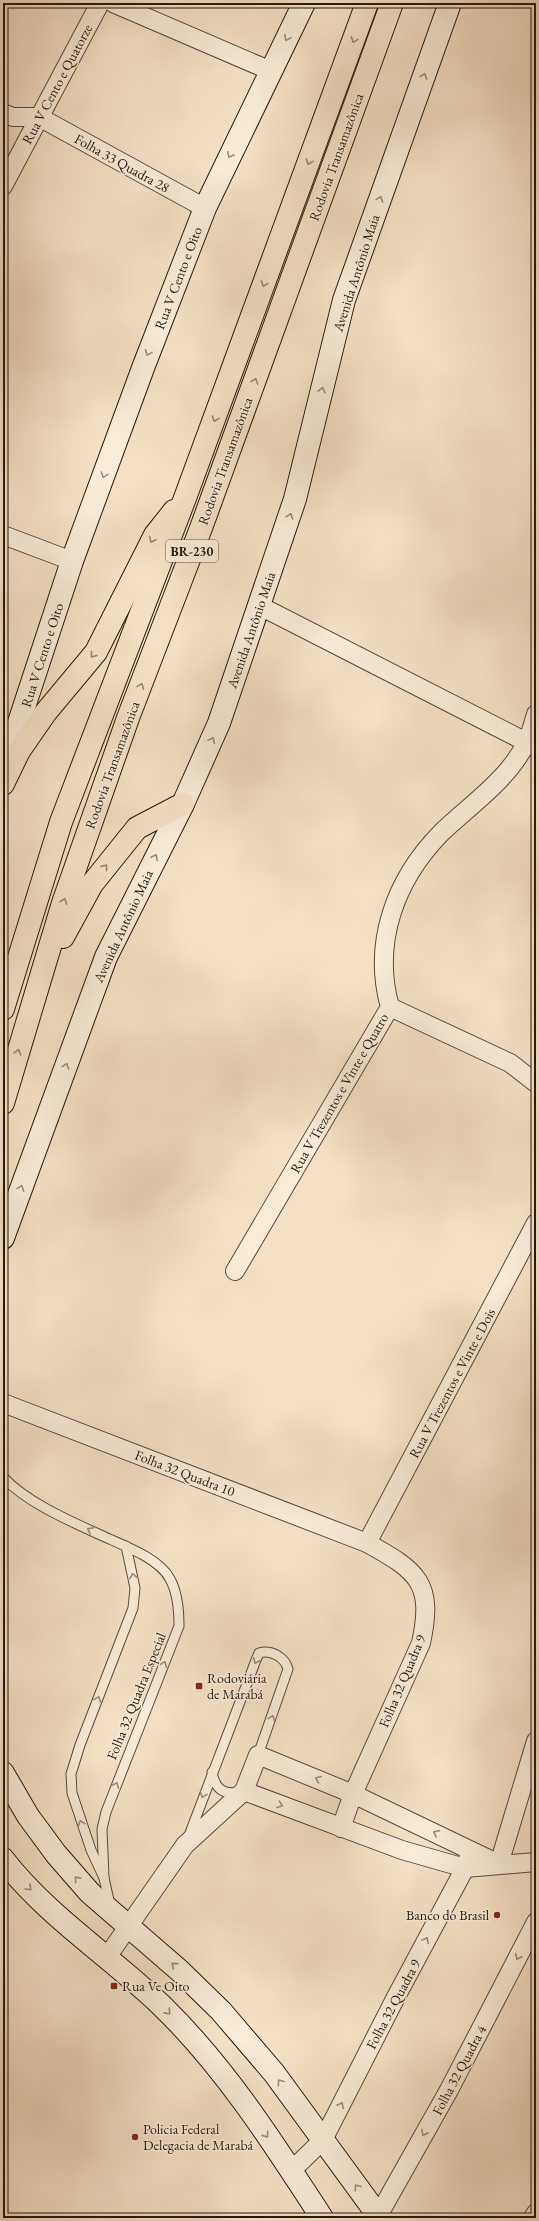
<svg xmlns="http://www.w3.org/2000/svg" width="539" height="2221" font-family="'EB Garamond',serif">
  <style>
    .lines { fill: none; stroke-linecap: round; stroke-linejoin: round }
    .service-casing { stroke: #574b3c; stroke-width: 11 }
    .minor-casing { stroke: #574b3c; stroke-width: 20 }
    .secondary-casing { stroke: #23190f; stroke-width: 24 }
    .trunk-casing { stroke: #23190f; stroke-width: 24 }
    .service { stroke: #f8ecd9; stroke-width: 9 }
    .minor { stroke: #f8ecd9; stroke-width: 18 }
    .secondary { stroke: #f8ecd9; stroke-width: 22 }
    .trunk { stroke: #f4e1c5; stroke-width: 22 }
    .oneway { stroke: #988d7e }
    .oneway2 { stroke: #968773 }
    .poi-dot { fill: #8f2418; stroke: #f8ecd9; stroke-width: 1.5 }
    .labels { text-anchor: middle; stroke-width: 3; stroke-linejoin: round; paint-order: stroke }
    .shield { fill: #f8ecd9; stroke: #63584c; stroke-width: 1 }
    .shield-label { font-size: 13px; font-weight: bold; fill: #23190f }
    .street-label { font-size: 14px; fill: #23190f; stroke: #f8ecd9 }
    .poi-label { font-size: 14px; fill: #23190f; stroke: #f8ecd9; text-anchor: start }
  </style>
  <rect width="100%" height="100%" fill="#f4e1c5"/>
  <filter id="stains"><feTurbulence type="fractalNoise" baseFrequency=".005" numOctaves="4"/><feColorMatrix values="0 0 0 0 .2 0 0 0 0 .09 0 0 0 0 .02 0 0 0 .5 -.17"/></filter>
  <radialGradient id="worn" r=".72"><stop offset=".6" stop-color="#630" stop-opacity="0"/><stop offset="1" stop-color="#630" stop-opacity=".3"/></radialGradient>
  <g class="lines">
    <defs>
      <g id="service">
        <path d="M3 1477C27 1503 72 1522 105 1537 125 1546 160 1559 170 1579 178 1593 179 1610 179 1626L106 1812 102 1829 104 1878"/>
        <path d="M212 1772C215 1788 222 1795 239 1792"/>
        <path d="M188 1838 256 1660 259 1653C272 1649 285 1658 288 1669L258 1755"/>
        <path d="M110 1905 104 1878 91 1850 72 1793 71 1774 80 1745 133 1608 135 1588 126 1546"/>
      </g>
      <g id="minor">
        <path d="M113 3 271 71"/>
        <path d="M3 113 13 117H39L205 208"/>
        <path d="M3 186 100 3"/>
        <path d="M3 535 72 561"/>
        <path d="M260 606 536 747"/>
        <path d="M390 1007 510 1063 536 1083"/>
        <path d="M235 1271 390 1007C372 943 395 880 441 833 469 806 509 779 526 743 531 734 533 724 536 714"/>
        <path d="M3 1403 367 1543C418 1571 434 1583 421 1643L353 1794 341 1828"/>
        <path d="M367 1543 536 1223"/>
        <path d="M244 1791 402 1850 465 1868 536 1862"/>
        <path d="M499 1864 536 1741"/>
        <path d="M107 1957 185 1845 244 1791 258 1755 353 1794 499 1864"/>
        <path d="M291 2171 323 2140 396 1997 465 1868 471 1851"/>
        <path d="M378 2216 449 2090 536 1922"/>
        <path d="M533 2218 536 2213"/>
      </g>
      <g id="secondary">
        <path d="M4 768 72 561 143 368 205 208 304 3"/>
        <path d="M3 1238 106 957 183 804 219 723 295 499 344 300 450 3"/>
        <path d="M3 1773 28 1816 56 1854 90 1893 180 1971 221 2011 274 2073 380 2218"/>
        <path d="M3 1859C47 1916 110 1956 161 2005 225 2067 274 2144 322 2218"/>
      </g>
      <g id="trunk">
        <path d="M3 784 19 751 46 712 96 652 155 535 174 511"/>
        <path d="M63 937 92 884 137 828 183 804"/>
        <path d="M3 1009 61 822 185 498 367 3"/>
        <path d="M3 1103 63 903 128 718 201 528 392 3"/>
      </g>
    </defs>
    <use href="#service" class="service-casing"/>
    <use href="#minor" class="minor-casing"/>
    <use href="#secondary" class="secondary-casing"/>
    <use href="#trunk" class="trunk-casing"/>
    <use href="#service" class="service"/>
    <use href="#minor" class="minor"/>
    <use href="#secondary" class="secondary"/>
    <use href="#trunk" class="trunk"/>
  </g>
  <defs><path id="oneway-chevron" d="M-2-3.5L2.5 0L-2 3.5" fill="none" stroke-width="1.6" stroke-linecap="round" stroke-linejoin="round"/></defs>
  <g class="oneway">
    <use href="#oneway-chevron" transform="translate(287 38) rotate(116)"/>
    <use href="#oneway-chevron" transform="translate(424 76) rotate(-70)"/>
    <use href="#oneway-chevron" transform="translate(230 155) rotate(116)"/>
    <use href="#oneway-chevron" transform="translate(380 199) rotate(-70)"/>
    <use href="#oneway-chevron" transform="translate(148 353) rotate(111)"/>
    <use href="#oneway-chevron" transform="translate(322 390) rotate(-76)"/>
    <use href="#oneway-chevron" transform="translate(104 475) rotate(110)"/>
    <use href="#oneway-chevron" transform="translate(290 516) rotate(-72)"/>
    <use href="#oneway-chevron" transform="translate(212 740) rotate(-66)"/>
    <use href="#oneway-chevron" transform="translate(155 857) rotate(-63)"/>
    <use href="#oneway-chevron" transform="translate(66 1066) rotate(-70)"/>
    <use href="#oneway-chevron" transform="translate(21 1188) rotate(-70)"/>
    <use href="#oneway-chevron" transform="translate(90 1530) rotate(-154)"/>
    <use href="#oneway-chevron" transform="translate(133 1576) rotate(-99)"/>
    <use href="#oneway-chevron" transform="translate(256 1661) rotate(115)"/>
    <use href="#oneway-chevron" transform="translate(164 1664) rotate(-68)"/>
    <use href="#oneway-chevron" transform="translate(98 1699) rotate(-69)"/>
    <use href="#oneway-chevron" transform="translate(272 1718) rotate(-69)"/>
    <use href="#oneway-chevron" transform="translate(318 1779) rotate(-158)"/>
    <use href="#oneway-chevron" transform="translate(116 1785) rotate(-68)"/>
    <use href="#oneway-chevron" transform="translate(203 1795) rotate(110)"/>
    <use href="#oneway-chevron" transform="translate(280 1805) rotate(20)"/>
    <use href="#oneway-chevron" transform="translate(81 1823) rotate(-109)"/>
    <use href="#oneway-chevron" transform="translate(436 1833) rotate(-153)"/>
    <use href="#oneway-chevron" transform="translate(77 1879) rotate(-131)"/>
    <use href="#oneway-chevron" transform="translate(29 1888) rotate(45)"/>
    <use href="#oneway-chevron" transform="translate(426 1940) rotate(-62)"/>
    <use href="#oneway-chevron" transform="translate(518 1957) rotate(117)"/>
    <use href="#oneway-chevron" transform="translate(174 1965) rotate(-140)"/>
    <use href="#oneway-chevron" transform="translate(168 2012) rotate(48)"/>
    <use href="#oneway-chevron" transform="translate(280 2082) rotate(-126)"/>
    <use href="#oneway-chevron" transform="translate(341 2105) rotate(-63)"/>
    <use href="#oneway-chevron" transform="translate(424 2133) rotate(119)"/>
    <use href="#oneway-chevron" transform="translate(266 2135) rotate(55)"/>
    <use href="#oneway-chevron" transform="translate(357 2187) rotate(-126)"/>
  </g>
  <g class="oneway2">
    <use href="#oneway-chevron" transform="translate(354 40) rotate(110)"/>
    <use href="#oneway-chevron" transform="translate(309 162) rotate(110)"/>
    <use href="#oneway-chevron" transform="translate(264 284) rotate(110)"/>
    <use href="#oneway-chevron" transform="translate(255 381) rotate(-70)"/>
    <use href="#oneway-chevron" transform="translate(215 419) rotate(110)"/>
    <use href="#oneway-chevron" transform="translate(152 540) rotate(117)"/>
    <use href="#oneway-chevron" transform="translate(93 655) rotate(128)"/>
    <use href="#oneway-chevron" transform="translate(141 686) rotate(-69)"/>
    <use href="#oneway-chevron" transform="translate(105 867) rotate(-52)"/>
    <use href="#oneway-chevron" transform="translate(64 901) rotate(-71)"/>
    <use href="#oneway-chevron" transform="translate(18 1052) rotate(-73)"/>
  </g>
  <g class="poi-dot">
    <rect x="195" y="1682" width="8" height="8" rx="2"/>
    <circle cx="497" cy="1915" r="4"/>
    <rect x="110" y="1982" width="8" height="8" rx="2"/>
    <circle cx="135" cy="2137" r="4"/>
  </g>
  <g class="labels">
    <rect class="shield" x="166" y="540" width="52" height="22" rx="3"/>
    <g class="shield-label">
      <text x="192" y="556">BR-230</text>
    </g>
    <g class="street-label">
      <text transform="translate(57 84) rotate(-62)" y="5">Rua V Cento e Quatorze</text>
      <text transform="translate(336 157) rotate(-70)" y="5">Rodovia Transamazônica</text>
      <text transform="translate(122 163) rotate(29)" y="5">Folha 33 Quadra 28</text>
      <text transform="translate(356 273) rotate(-72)" y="5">Avenida Antônio Maia</text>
      <text transform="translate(178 278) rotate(-69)" y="5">Rua V Cento e Oito</text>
      <text transform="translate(225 461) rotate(-70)" y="5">Rodovia Transamazônica</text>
      <text transform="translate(251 630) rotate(-71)" y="5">Avenida Antônio Maia</text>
      <text transform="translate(42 655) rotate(-72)" y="5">Rua V Cento e Oito</text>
      <text transform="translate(112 765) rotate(-70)" y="5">Rodovia Transamazônica</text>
      <text transform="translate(123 926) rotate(-65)" y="5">Avenida Antônio Maia</text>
      <text transform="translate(339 1093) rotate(-60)" y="5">Rua V Trezentos e Vinte e Quatro</text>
      <text transform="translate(452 1383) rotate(-62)" y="5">Rua V Trezentos e Vinte e Dois</text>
      <text transform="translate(185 1473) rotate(21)" y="5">Folha 32 Quadra 10</text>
      <text transform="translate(402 1681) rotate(-67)" y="5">Folha 32 Quadra 9</text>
      <text transform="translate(136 1696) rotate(-68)" y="5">Folha 32 Quadra Especial</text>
      <text transform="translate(393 2004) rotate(-62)" y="5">Folha 32 Quadra 9</text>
      <text transform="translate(459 2070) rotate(-62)" y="5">Folha 32 Quadra 4</text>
    </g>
    <g class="poi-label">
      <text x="207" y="1683">Rodoviária<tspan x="207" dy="16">de Marabá</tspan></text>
      <text x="489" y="1920" text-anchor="end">Banco do Brasil</text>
      <text x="122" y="1991">Rua Ve Oito</text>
      <text x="143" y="2134">Policia Federal<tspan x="143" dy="16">Delegacia de Marabá</tspan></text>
    </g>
  </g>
  <rect width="539" height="2221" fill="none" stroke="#f4e1c5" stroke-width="16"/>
  <rect x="4" y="4" width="531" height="2213" fill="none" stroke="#23190f" stroke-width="2"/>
  <rect x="8" y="8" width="523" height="2205" fill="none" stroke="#23190f"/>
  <rect width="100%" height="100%" filter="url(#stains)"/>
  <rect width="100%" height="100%" fill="url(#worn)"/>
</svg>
